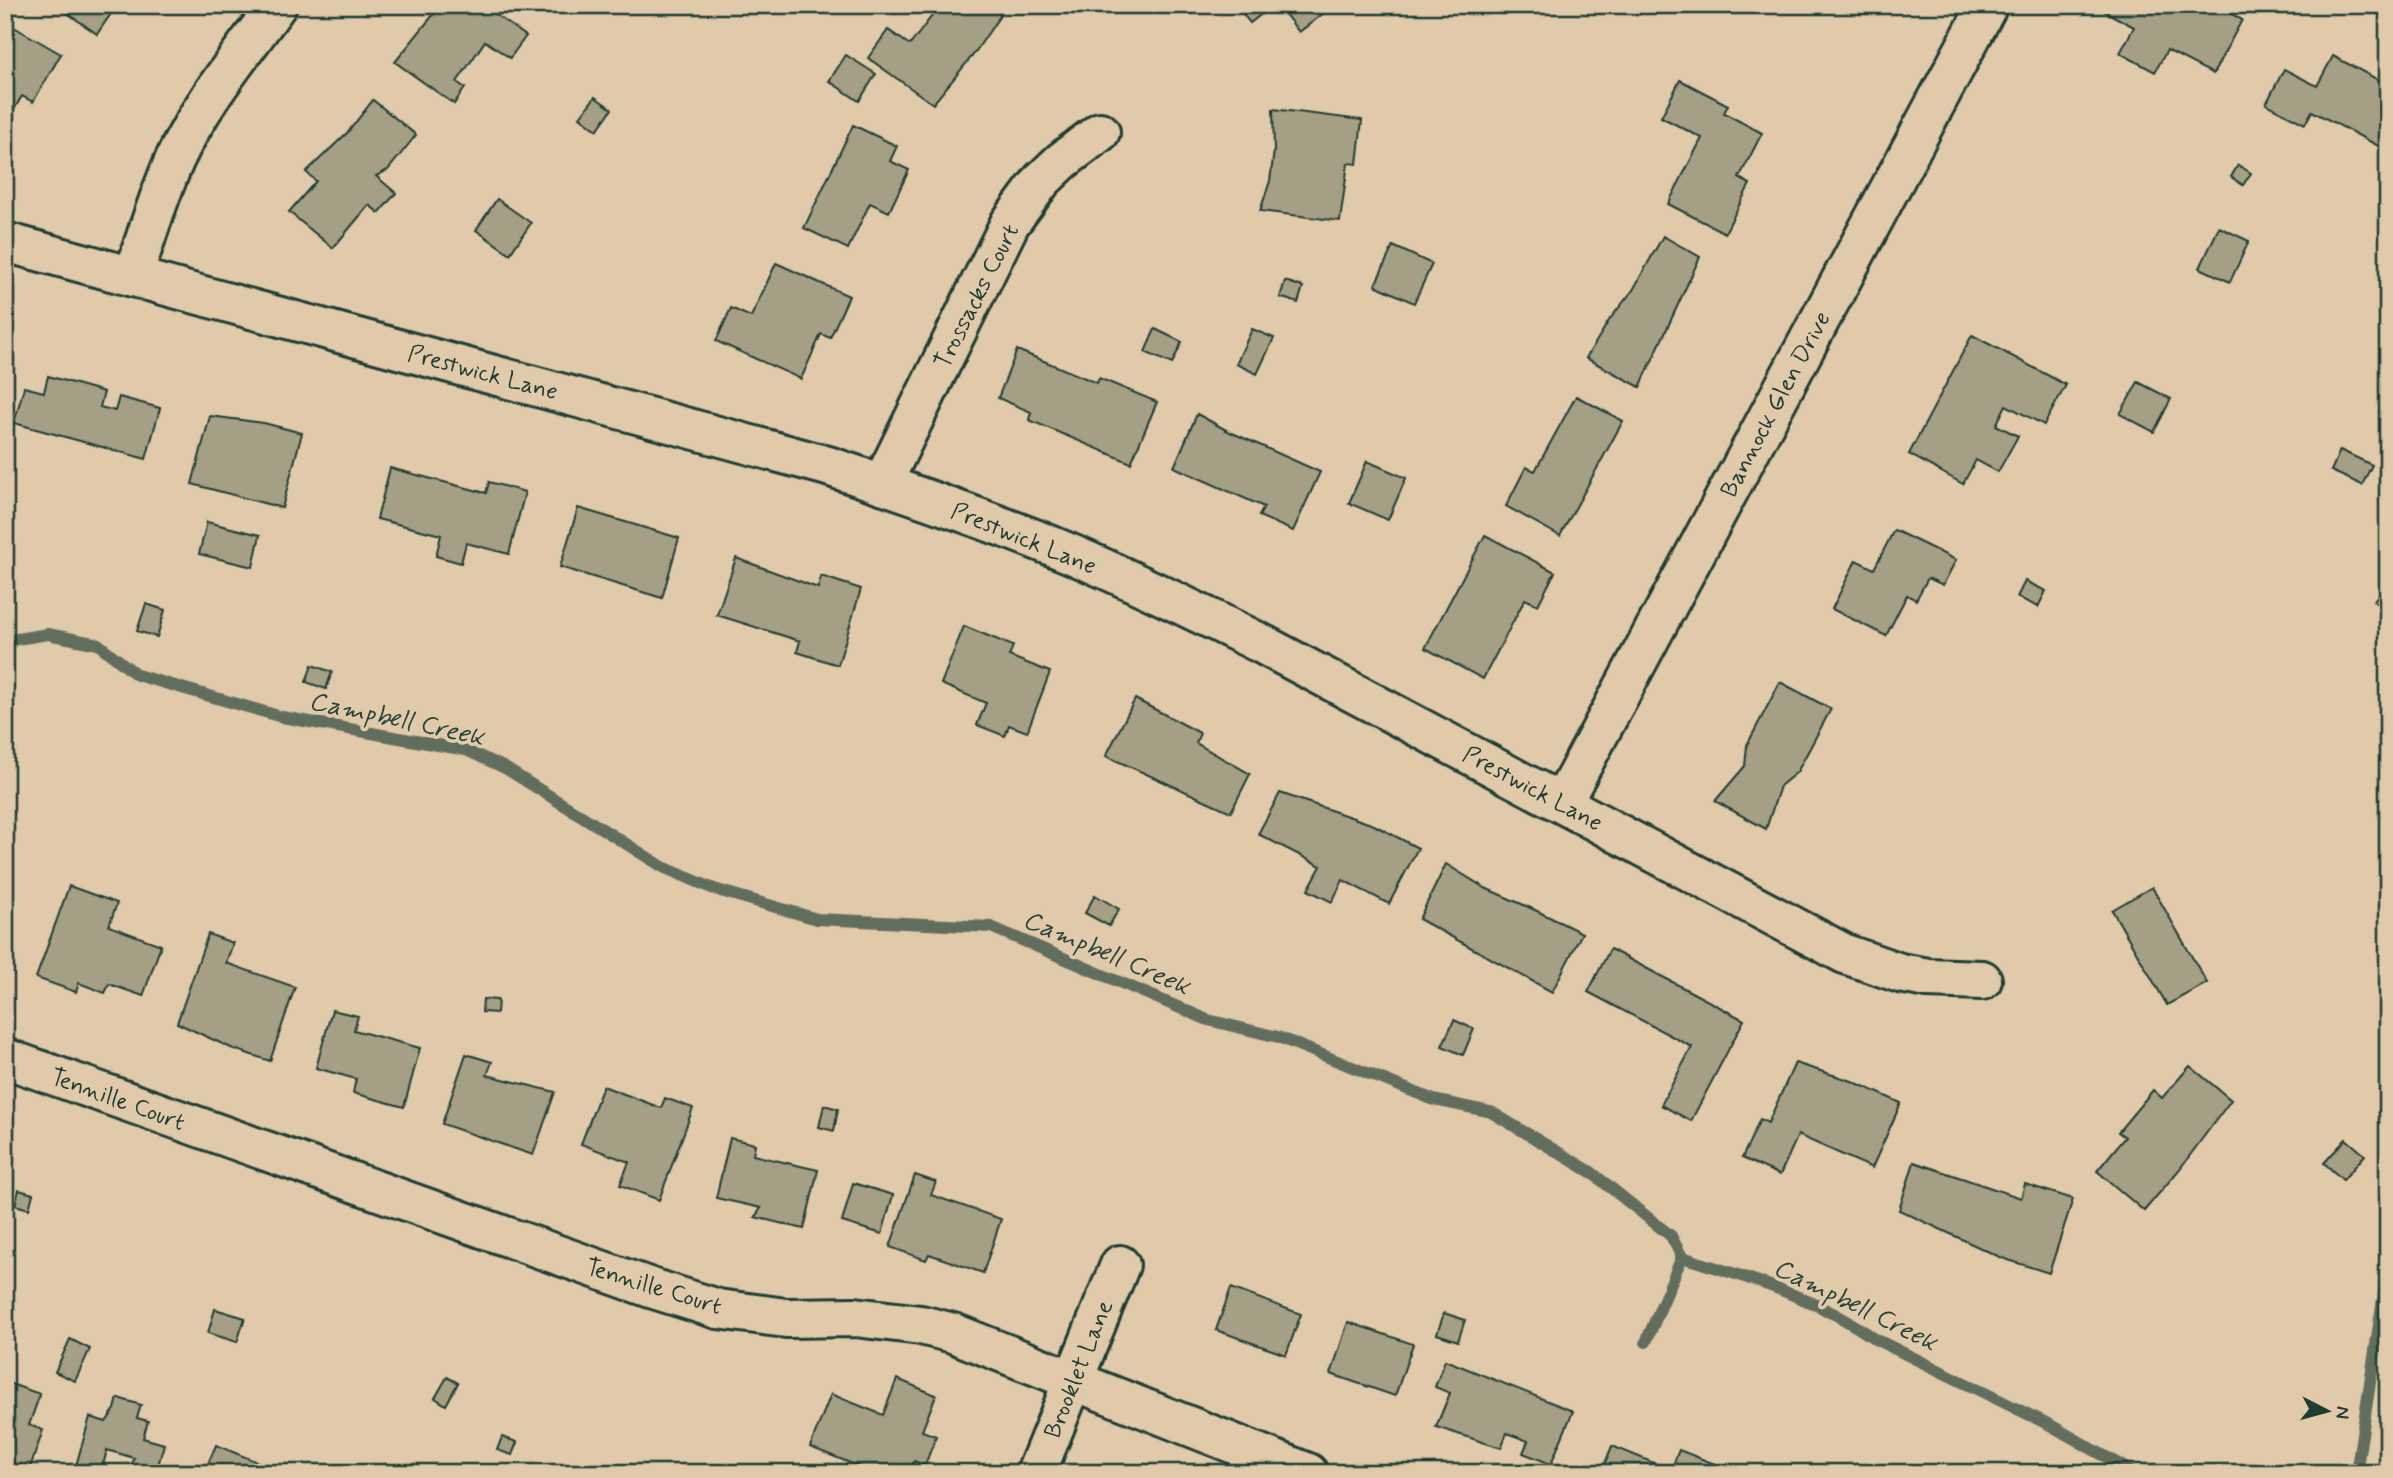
<svg xmlns="http://www.w3.org/2000/svg" width="2393" height="1478" font-family="Mynerve,sans-serif">
  <style>
    .lines { fill: none; stroke-linecap: round; stroke-linejoin: round }
    .stream { stroke: #626e5d; stroke-width: 12 }
    .building { fill: #a59f85; stroke: #1f3d34; stroke-width: 2 }
    .street-casing { stroke: #1f3d34; stroke-width: 44 }
    .street { stroke: #e1caaa; stroke-width: 38 }
    .labels { text-anchor: middle; stroke-width: 7; stroke-linejoin: round; paint-order: stroke }
    .street-label { font-size: 24px; fill: #1f3d34; stroke: #e1caaa }
    .water-label { font-size: 26px; font-style: italic; fill: #2a453b; stroke: #e1caaa }
  </style>
  <rect width="100%" height="100%" fill="#e1caaa"/>
  <filter id="ink" filterUnits="userSpaceOnUse"><feTurbulence type="fractalNoise" baseFrequency=".0143" numOctaves="2"/><feDisplacementMap in="SourceGraphic" scale="14" xChannelSelector="R" yChannelSelector="G"/><feConvolveMatrix kernelMatrix="1 2 1 2 8 2 1 2 1" color-interpolation-filters="sRGB"/></filter>
  <g filter="url(#ink)">
    <g class="lines">
      <g class="stream">
        <path d="M5 641 48 634 98 644 137 675 282 717 466 750 505 768 663 867 714 889 817 919 991 927 1208 1020 1278 1037 1434 1100 1491 1112 1591 1172 1671 1236 1682 1257C1749 1278 1818 1298 1875 1339L2052 1426 2134 1473"/>
        <path d="M1646 1342 1682 1257"/>
        <path d="M2356 1473 2388 1267"/>
      </g>
    </g>
    <g class="building">
      <path d="M56 5H117L97 34Z"/>
      <path d="M441 5H482L526 36 510 58 485 41 457 82 465 88 454 104 395 62Z"/>
      <path d="M940 5H988L1001 14 974 54 933 104 868 58 888 30 910 45Z"/>
      <path d="M1236 5H1273L1250 23Z"/>
      <path d="M1278 5H1328L1331 8 1299 32Z"/>
      <path d="M2093 5H2216L2242 20 2213 74 2167 50 2155 72 2120 53 2134 27Z"/>
      <path d="M7 23 61 54 33 102 22 96 5 125Z"/>
      <path d="M846 55 876 74 859 101 829 81Z"/>
      <path d="M2333 56 2388 85V151L2312 111 2305 124 2266 104 2284 69 2317 86Z"/>
      <path d="M1680 80 1728 105 1724 113 1762 133 1739 178 1750 184 1725 233 1668 204 1702 138 1661 117Z"/>
      <path d="M595 97 612 109 597 130 580 117Z"/>
      <path d="M373 100 416 135 388 170 376 176 396 193 379 213 369 205 333 248 289 212 316 181 306 172 348 132Z"/>
      <path d="M1273 109 1362 120 1357 164 1348 163 1340 221 1260 211 1270 181 1274 151Z"/>
      <path d="M853 125 897 146 890 161 909 170 889 212 870 203 848 249 804 228Z"/>
      <path d="M2238 165 2251 173 2243 185 2231 177Z"/>
      <path d="M497 199 531 223 510 254 476 230Z"/>
      <path d="M2219 227 2249 241 2230 282 2200 268Z"/>
      <path d="M1663 236 1700 257 1640 387 1586 358 1610 319 1633 290Z"/>
      <path d="M1393 246 1432 264 1414 303 1375 285Z"/>
      <path d="M776 263 849 296 830 338 821 334 801 379 716 341 731 308 751 317Z"/>
      <path d="M1285 281 1303 287 1298 303 1280 297Z"/>
      <path d="M1155 329 1182 342 1172 364 1145 352Z"/>
      <path d="M1252 329 1274 338 1257 374 1236 364Z"/>
      <path d="M1972 335 2066 385 2044 425 2006 405 1996 425 2018 436 1998 472 1976 460 1963 484 1909 454Z"/>
      <path d="M1017 350 1097 383 1099 378 1157 402 1131 463 1029 420 1031 412 998 398Z"/>
      <path d="M48 376 104 392 100 407 115 411 119 397 160 408 146 459 14 423 24 387 44 392Z"/>
      <path d="M2138 382 2171 399 2154 432 2120 414Z"/>
      <path d="M1576 396 1623 421 1560 536 1506 506 1526 467 1535 471Z"/>
      <path d="M1197 414 1228 431 1320 472 1293 531 1259 516 1264 507 1174 467Z"/>
      <path d="M210 416 264 423 302 433 282 508 192 484Z"/>
      <path d="M2340 450 2372 465 2362 485 2331 471Z"/>
      <path d="M1367 461 1406 478 1388 520 1349 503Z"/>
      <path d="M390 468 486 493 489 482 525 492 509 554 466 543 461 563 436 556 441 535 377 519Z"/>
      <path d="M578 508 679 538 662 598 560 567Z"/>
      <path d="M207 522 260 535 253 567 199 554Z"/>
      <path d="M1894 530 1956 560 1943 585 1928 578 1916 600 1907 595 1886 636 1832 609 1856 560 1874 569Z"/>
      <path d="M1485 535 1555 572 1538 605 1525 599 1483 679 1425 648Z"/>
      <path d="M736 558 818 588 821 576 861 589 838 665 797 652 800 641 717 615Z"/>
      <path d="M2025 581 2046 591 2038 607 2017 597Z"/>
      <path d="M2388 585V610L2373 601Z"/>
      <path d="M146 604 165 610 157 637 137 631Z"/>
      <path d="M964 626 1013 646 1009 656 1050 672 1027 732 1009 725 1005 736 977 725 986 703 941 684Z"/>
      <path d="M312 665 332 672 326 689 306 682Z"/>
      <path d="M1780 682 1831 709 1797 772 1780 786 1766 829 1715 801 1745 766 1747 745Z"/>
      <path d="M1135 699 1200 733 1196 743 1250 774 1231 812 1106 756Z"/>
      <path d="M1280 793 1374 825 1418 848 1389 904 1343 880 1332 902 1308 890 1321 866 1258 834Z"/>
      <path d="M1446 864 1485 888 1533 909 1582 933 1552 992 1419 919Z"/>
      <path d="M69 886 117 903 109 926 161 945 143 996 109 984 105 993 79 983 76 992 36 978Z"/>
      <path d="M2152 887 2207 983 2167 1005 2112 910Z"/>
      <path d="M1095 895 1119 909 1109 926 1085 913Z"/>
      <path d="M5 897 15 901 5 930Z"/>
      <path d="M208 934 233 943 226 963 295 987 270 1061 231 1048 177 1023Z"/>
      <path d="M1610 949 1744 1020 1691 1121 1661 1105 1692 1047 1588 992Z"/>
      <path d="M483 999 498 1000 497 1013 482 1012Z"/>
      <path d="M332 1010 358 1016 354 1030 420 1048 404 1107 353 1093 356 1079 316 1068Z"/>
      <path d="M1454 1020 1474 1029 1463 1055 1442 1046Z"/>
      <path d="M466 1054 492 1062 487 1075 555 1092 533 1155 442 1124Z"/>
      <path d="M1795 1063 1852 1081 1901 1103 1872 1168 1798 1135 1780 1175 1742 1158 1760 1119 1768 1123Z"/>
      <path d="M2190 1066 2231 1100 2179 1170 2144 1211 2097 1171 2125 1137 2118 1132 2153 1090 2162 1098Z"/>
      <path d="M603 1086 661 1108 665 1098 693 1108 659 1200 620 1185 629 1162 581 1144Z"/>
      <path d="M824 1105 838 1109 834 1131 819 1127Z"/>
      <path d="M730 1138 755 1144 753 1155 818 1170 804 1229 755 1217 761 1208 716 1198Z"/>
      <path d="M2346 1139 2365 1155 2343 1180 2324 1163Z"/>
      <path d="M1914 1162 2021 1198 2025 1184 2073 1199 2049 1273 2002 1258 1899 1210Z"/>
      <path d="M915 1175 936 1182 931 1195 1001 1219 983 1273 929 1254 926 1260 890 1247Z"/>
      <path d="M853 1183 893 1195 882 1234 842 1222Z"/>
      <path d="M19 1190 33 1194 29 1209 15 1205Z"/>
      <path d="M1231 1288 1301 1314 1286 1355 1216 1330Z"/>
      <path d="M215 1309 245 1318 237 1342 208 1333Z"/>
      <path d="M1444 1313 1465 1320 1458 1341 1437 1334Z"/>
      <path d="M1348 1322 1413 1344 1395 1396 1331 1374Z"/>
      <path d="M70 1339 90 1349 75 1381 55 1372Z"/>
      <path d="M1445 1360 1573 1411 1551 1464 1523 1453 1528 1441 1507 1433 1501 1448 1436 1427 1450 1393 1435 1387Z"/>
      <path d="M447 1377 458 1383 446 1405 435 1398Z"/>
      <path d="M897 1379 936 1395 922 1431 936 1436 925 1465 914 1461 909 1473H875L810 1447 831 1394 883 1415Z"/>
      <path d="M5 1382 40 1394 29 1425 43 1430 29 1471 5 1462Z"/>
      <path d="M118 1398 141 1405 137 1418 148 1421 143 1438 164 1444 156 1473 130 1470 134 1458 107 1450 101 1473 75 1469 90 1417 106 1422 115 1409Z"/>
      <path d="M502 1437 517 1442 512 1455 497 1450Z"/>
      <path d="M216 1445 284 1473H204Z"/>
      <path d="M1612 1446 1671 1470 1679 1450 1728 1469 1727 1473H1601Z"/>
    </g>
    <g class="lines">
      <defs>
        <g id="street">
          <path d="M5 242 828 466C907 492 987 519 1064 551 1131 579 1197 612 1262 644L1845 954 1900 973 1928 978 1982 980"/>
          <path d="M133 277C146 237 158 197 175 159 201 103 241 55 277 5"/>
          <path d="M882 484 1010 223 1042 180 1062 161 1100 132"/>
          <path d="M1562 803 1988 5"/>
          <path d="M5 1058 651 1288 718 1309 786 1318 855 1317 921 1325 953 1333 1308 1473"/>
          <path d="M1036 1473 1120 1265"/>
        </g>
      </defs>
      <use href="#street" class="street-casing"/>
      <use href="#street" class="street"/>
    </g>
  </g>
  <g class="labels">
    <g class="street-label">
      <text transform="translate(976 296) rotate(-63)" y="8">Trossacks Court</text>
      <text transform="translate(483 372) rotate(15)" y="8">Prestwick Lane</text>
      <text transform="translate(1775 404) rotate(-62)" y="8">Bannock Glen Drive</text>
      <text transform="translate(1024 538) rotate(22)" y="8">Prestwick Lane</text>
      <text transform="translate(1533 788) rotate(28)" y="8">Prestwick Lane</text>
      <text transform="translate(118 1099) rotate(20)" y="8">Tennille Court</text>
      <text transform="translate(654 1286) rotate(17)" y="8">Tennille Court</text>
      <text transform="translate(1078 1369) rotate(-68)" y="8">Brooklet Lane</text>
    </g>
    <g class="water-label">
      <text transform="translate(397 718) rotate(12)" y="9">Campbell Creek</text>
      <text transform="translate(1107 952) rotate(23)" y="9">Campbell Creek</text>
      <text transform="translate(1856 1304) rotate(26)" y="9">Campbell Creek</text>
    </g>
  </g>
  <rect width="2393" height="1478" fill="none" stroke="#e1caaa" stroke-width="28"/>
  <rect x="14" y="14" width="2365" height="1450" fill="none" stroke="#1f3d34" stroke-width="2.5" filter="url(#ink)"/>
  <g transform="translate(2327 1411) rotate(96)" stroke="#e1caaa" stroke-width="5" paint-order="stroke">
  <path d="M0-5L12 26L0 18L-12 26Z" fill="#1f3d34"/>
  <text y="-10" font-size="19" font-weight="bold" text-anchor="middle" fill="#1f3d34">N</text>
  </g>
</svg>
